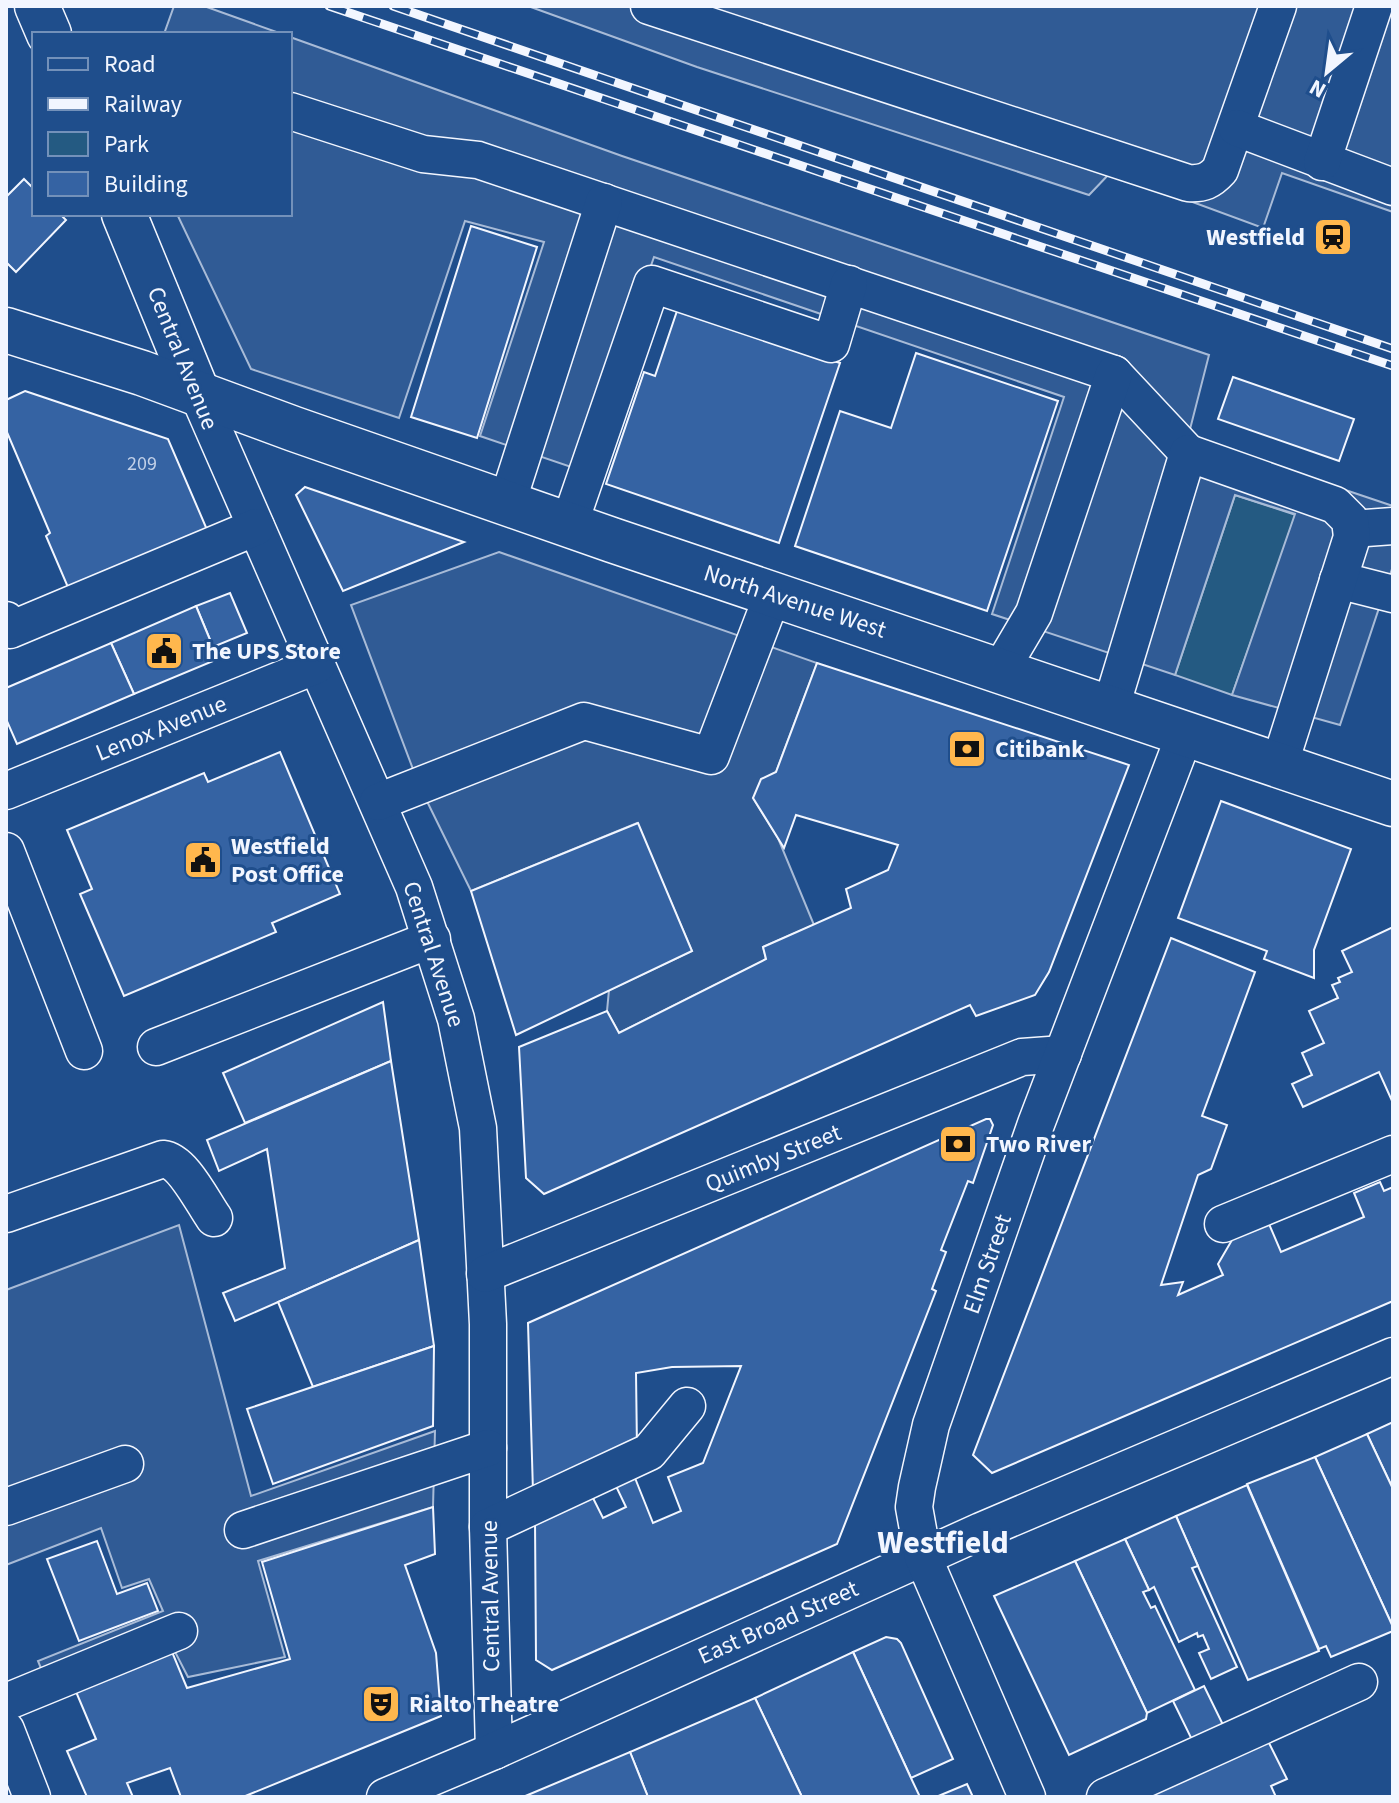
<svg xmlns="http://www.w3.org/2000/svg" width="1399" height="1803" font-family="'Source Sans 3',sans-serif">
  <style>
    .green { fill: #245a82; stroke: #a8bbd7; stroke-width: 2 }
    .parking { fill: #305b95; stroke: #a8bbd7; stroke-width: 2 }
    .building { fill: #3563a3; stroke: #f2f6ff; stroke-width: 2 }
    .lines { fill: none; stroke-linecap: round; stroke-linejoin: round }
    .minor-casing { stroke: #f2f6ff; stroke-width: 39 }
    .major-casing { stroke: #f2f6ff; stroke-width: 47 }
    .minor { stroke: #1f4e8c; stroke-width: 36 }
    .major { stroke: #1f4e8c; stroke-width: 44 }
    .rail-casing { stroke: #f2f6ff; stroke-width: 9 }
    .rail { stroke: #1f4e8c; stroke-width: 6; stroke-dasharray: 18; stroke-linecap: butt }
    .labels { text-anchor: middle; stroke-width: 6; stroke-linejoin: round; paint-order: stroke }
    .number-label { font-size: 20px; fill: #c3d1e8 }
    .poi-label { font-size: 24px; font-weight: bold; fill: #f2f6ff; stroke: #1f4e8c; text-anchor: start }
    .street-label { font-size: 24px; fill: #f2f6ff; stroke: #1f4e8c }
    .district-label { font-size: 32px; font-weight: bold; fill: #f2f6ff; stroke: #1f4e8c }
  </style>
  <rect width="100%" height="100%" fill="#1f4e8c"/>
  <path class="green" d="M1235 495 1296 515 1232 695 1175 675Z"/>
  <g class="parking">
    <path d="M174 6H204L282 34H164Z"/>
    <path d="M528 6H1393V212L1282 173 1263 228 1111 172 1089 195 697 67Z"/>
    <path d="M290 37 622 156 1209 355 1188 437 1393 506V566L1340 725 1232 695 1295 514 1235 495 1175 675 992 614 1064 397 654 257 580 470 480 436 544 242 465 221 399 418 251 369 177 214H290Z"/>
    <path d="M499 552 817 663 776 772 753 798 778 838 814 925 763 947 766 959 619 1033 607 1011 609 990 692 951 637 823 471 891 419 785 351 605Z"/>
    <path d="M179 1225 251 1496 435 1431 433 1507 258 1561 285 1657 188 1677 171 1644 51 1693 38 1661 163 1611 149 1579 122 1588 101 1528 6 1565V1290Z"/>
  </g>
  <g class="building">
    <path d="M24 179 34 189V214H60L66 220 16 272 6 262V197Z"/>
    <path d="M471 226 537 247 477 438 411 417Z"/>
    <path d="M678 308 840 363 779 543 606 484 644 372 655 376Z"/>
    <path d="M916 353 1058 401 987 611 795 546 840 411 891 428Z"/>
    <path d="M1233 377 1354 419 1339 461 1218 419Z"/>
    <path d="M25 391 168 439 208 532 70 592 46 536 50 533 6 430V400Z"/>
    <path d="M305 487 464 542 343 591 296 495Z"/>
    <path d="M230 593 247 633 213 647 196 606Z"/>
    <path d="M196 606 218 659 134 694 111 643Z"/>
    <path d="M111 643 134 694 17 744 6 719V688Z"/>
    <path d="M817 663 1129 765 1049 972 1035 995 976 1016 970 1005 544 1194 526 1178 519 1047 607 1011 619 1033 766 959 763 947 851 908 846 889 888 870 898 845 796 815 784 848 753 798 761 779 776 772Z"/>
    <path d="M280 752 340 894 272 923 276 932 124 996 80 894 92 889 67 830 204 773 208 782Z"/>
    <path d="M1221 801 1351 849 1314 950V978L1264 959 1267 951 1178 918Z"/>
    <path d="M638 823 692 951 516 1035 471 891Z"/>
    <path d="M1393 927V1103L1379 1072 1303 1107 1292 1084 1312 1075 1302 1053 1324 1043 1309 1011 1338 998 1332 985 1340 982 1338 978 1352 972 1342 951Z"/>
    <path d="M1171 938 1255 972 1202 1116 1227 1125 1211 1169 1198 1175 1161 1285 1183 1282 1178 1295 1223 1275 1218 1264 1239 1228 1266 1217 1281 1252 1364 1217 1354 1193 1380 1182 1384 1191 1393 1187V1301L992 1473 973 1455Z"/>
    <path d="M383 1002 391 1061 245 1123 223 1073Z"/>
    <path d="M391 1061 419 1240 235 1321 223 1293 285 1268 267 1149 219 1171 207 1140Z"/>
    <path d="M986 1119H990L993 1125 973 1183 968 1181 941 1250 946 1252 932 1289 936 1291 837 1544 552 1670 536 1660 535 1520 591 1494 603 1518 626 1507 614 1482 633 1473 653 1523 681 1511 668 1477 703 1463 741 1366 672 1367 636 1373 637 1448 533 1492 528 1323Z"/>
    <path d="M419 1240 434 1346 313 1387 278 1302Z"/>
    <path d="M434 1346 433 1426 273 1484 247 1409Z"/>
    <path d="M1393 1422V1489L1367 1434Z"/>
    <path d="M1367 1434 1393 1489V1627L1315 1457Z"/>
    <path d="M1315 1457 1393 1627V1631L1331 1657 1326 1646 1319 1649 1247 1484Z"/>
    <path d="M1247 1485 1319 1651 1248 1680 1176 1516Z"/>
    <path d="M433 1507 435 1554 405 1565 436 1653 441 1716 243 1797H181L170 1768 127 1783 133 1797H87L67 1751 96 1739 74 1687 170 1647 187 1688 290 1659 262 1562Z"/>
    <path d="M1176 1516 1198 1566 1192 1568 1237 1667 1211 1679 1199 1653 1209 1649 1203 1635 1198 1637 1197 1633 1179 1642 1154 1587 1149 1590 1125 1539Z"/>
    <path d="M1125 1539 1149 1590 1143 1592 1151 1608 1155 1606 1195 1690 1147 1713 1075 1561Z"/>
    <path d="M97 1541 117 1594 147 1583 158 1611 79 1641 47 1559Z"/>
    <path d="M1075 1561 1147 1713 1146 1719 1069 1755 994 1596Z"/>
    <path d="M886 1637 897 1639 901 1643 953 1759 911 1778 853 1652Z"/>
    <path d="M853 1652 911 1778 920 1797H802L755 1698Z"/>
    <path d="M1204 1686 1227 1733 1196 1748 1173 1701Z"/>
    <path d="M755 1698 802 1797H648L630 1752Z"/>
    <path d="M1267 1739 1287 1779 1271 1786 1276 1797H1144Z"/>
    <path d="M630 1752 648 1797H523Z"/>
    <path d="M967 1784 973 1797H936Z"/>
  </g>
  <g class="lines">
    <defs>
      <g id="minor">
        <path d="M649 6 1188 183C1203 184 1210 181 1220 170L1278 6"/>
        <path d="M290 111 423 154 478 160 1114 374 1188 453"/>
        <path d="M1237 128 1393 187"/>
        <path d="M1322 162 1374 6"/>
        <path d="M198 394 414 887 456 1019 478 1128 488 1324V1527L494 1751"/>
        <path d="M507 503 604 202"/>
        <path d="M569 525 652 284 831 344 849 284"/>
        <path d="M1352 529 1393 526"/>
        <path d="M1338 580 1393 594"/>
        <path d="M6 620 10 630 256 527"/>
        <path d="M1001 669 1034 613 1114 374"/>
        <path d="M1111 707 1188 453 1335 505 1350 520 1352 537 1279 766"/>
        <path d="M6 791 317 665"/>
        <path d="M378 802 584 721 711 756 773 594"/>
        <path d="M6 851 84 1051"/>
        <path d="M156 1047 432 939"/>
        <path d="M6 1214 163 1159C183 1161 202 1201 214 1218"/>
        <path d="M1223 1224 1393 1154"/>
        <path d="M485 1274 1022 1057 1063 1054"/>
        <path d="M6 1507 125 1464"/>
        <path d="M488 1527 649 1452 687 1406"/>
        <path d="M243 1530 488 1448"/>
        <path d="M6 1702 179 1631"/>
        <path d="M6 1730 32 1797"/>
        <path d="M385 1797 494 1751 981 1531 1393 1356"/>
        <path d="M1027 1797 923 1557 914 1507 917 1487 931 1425 1036 1124 1185 734"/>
        <path d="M1105 1797 1359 1682"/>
      </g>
      <g id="major">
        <path d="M37 6 49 34"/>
        <path d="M124 214 198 394"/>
        <path d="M6 330 142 373 294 429 612 540 1393 804"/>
      </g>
    </defs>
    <use href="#minor" class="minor-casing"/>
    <use href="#major" class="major-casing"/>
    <use href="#minor" class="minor"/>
    <use href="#major" class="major"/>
    <defs>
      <g id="rail">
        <path d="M329 6 1393 366"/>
        <path d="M393 6 1393 349"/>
      </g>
    </defs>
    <use href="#rail" class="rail-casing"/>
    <use href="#rail" class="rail"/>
  </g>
  <defs>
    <symbol id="station-square" viewBox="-11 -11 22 22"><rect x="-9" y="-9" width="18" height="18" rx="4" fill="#ffb74d" stroke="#1f4e8c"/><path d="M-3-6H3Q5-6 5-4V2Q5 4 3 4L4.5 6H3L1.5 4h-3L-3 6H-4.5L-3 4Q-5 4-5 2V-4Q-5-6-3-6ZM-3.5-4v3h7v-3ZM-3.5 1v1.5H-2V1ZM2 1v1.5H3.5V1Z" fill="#111"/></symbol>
    <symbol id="civic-square" viewBox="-11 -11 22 22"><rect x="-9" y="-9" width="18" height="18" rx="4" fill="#ffb74d" stroke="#1f4e8c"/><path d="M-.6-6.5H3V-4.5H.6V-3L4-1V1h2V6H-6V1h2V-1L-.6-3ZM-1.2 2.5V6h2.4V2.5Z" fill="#111"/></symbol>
    <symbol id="bank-square" viewBox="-11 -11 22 22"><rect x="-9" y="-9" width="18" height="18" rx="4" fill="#ffb74d" stroke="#1f4e8c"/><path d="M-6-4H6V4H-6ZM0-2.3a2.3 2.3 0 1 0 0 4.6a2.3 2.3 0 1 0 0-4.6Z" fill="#111"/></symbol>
    <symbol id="theatre-square" viewBox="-11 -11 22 22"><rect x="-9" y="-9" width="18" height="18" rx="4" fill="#ffb74d" stroke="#1f4e8c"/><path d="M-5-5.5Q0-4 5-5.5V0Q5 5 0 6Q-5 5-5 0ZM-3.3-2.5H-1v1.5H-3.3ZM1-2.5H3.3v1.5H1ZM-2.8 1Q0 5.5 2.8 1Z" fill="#111"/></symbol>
  </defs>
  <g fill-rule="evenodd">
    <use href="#station-square" x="1311" y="215" width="44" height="44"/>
    <use href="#civic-square" x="142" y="629" width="44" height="44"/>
    <use href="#bank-square" x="945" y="727" width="44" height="44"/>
    <use href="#civic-square" x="181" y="838" width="44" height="44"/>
    <use href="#bank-square" x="936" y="1122" width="44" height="44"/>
    <use href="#theatre-square" x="359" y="1682" width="44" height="44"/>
  </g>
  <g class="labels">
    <g class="number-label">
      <text x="142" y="470">209</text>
    </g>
    <g class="poi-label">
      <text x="1305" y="245" text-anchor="end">Westfield</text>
      <text x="192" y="659">The UPS Store</text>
      <text x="995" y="757">Citibank</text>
      <text x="231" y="854">Westfield<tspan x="231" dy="28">Post Office</tspan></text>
      <text x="986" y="1152">Two River</text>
      <text x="409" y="1712">Rialto Theatre</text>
    </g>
    <g class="street-label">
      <text transform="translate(183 358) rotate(68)" y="8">Central Avenue</text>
      <text transform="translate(795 601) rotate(18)" y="8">North Avenue West</text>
      <text transform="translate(161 728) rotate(-22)" y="8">Lenox Avenue</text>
      <text transform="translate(434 954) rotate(72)" y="8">Central Avenue</text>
      <text transform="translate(773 1158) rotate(-22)" y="8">Quimby Street</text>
      <text transform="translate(987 1264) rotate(-71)" y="8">Elm Street</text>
      <text transform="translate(490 1596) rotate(-91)" y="8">Central Avenue</text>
      <text transform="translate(778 1622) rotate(-24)" y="8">East Broad Street</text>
    </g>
    <g class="district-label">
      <text x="943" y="1553">Westfield</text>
    </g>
  </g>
  <rect width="1399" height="1803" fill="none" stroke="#f2f6ff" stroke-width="16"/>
  <rect x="32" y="32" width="260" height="184" fill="#1f4e8c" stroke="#7391ba" stroke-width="2"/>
  <rect x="48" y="58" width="40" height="12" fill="#1f4e8c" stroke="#7391ba" stroke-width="2"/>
  <text x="104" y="72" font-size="24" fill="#f2f6ff">Road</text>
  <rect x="48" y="98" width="40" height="12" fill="#f2f6ff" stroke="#7391ba" stroke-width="2"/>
  <text x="104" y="112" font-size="24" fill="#f2f6ff">Railway</text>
  <rect x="48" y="132" width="40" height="24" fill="#245a82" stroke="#7391ba" stroke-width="2"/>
  <text x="104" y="152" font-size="24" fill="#f2f6ff">Park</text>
  <rect x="48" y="172" width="40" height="24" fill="#3563a3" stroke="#7391ba" stroke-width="2"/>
  <text x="104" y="192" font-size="24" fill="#f2f6ff">Building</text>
  <g transform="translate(1327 72) rotate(209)" stroke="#1f4e8c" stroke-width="6" paint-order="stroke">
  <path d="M0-6L14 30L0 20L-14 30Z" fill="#f2f6ff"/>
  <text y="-12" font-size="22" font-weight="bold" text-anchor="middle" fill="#f2f6ff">N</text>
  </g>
</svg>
